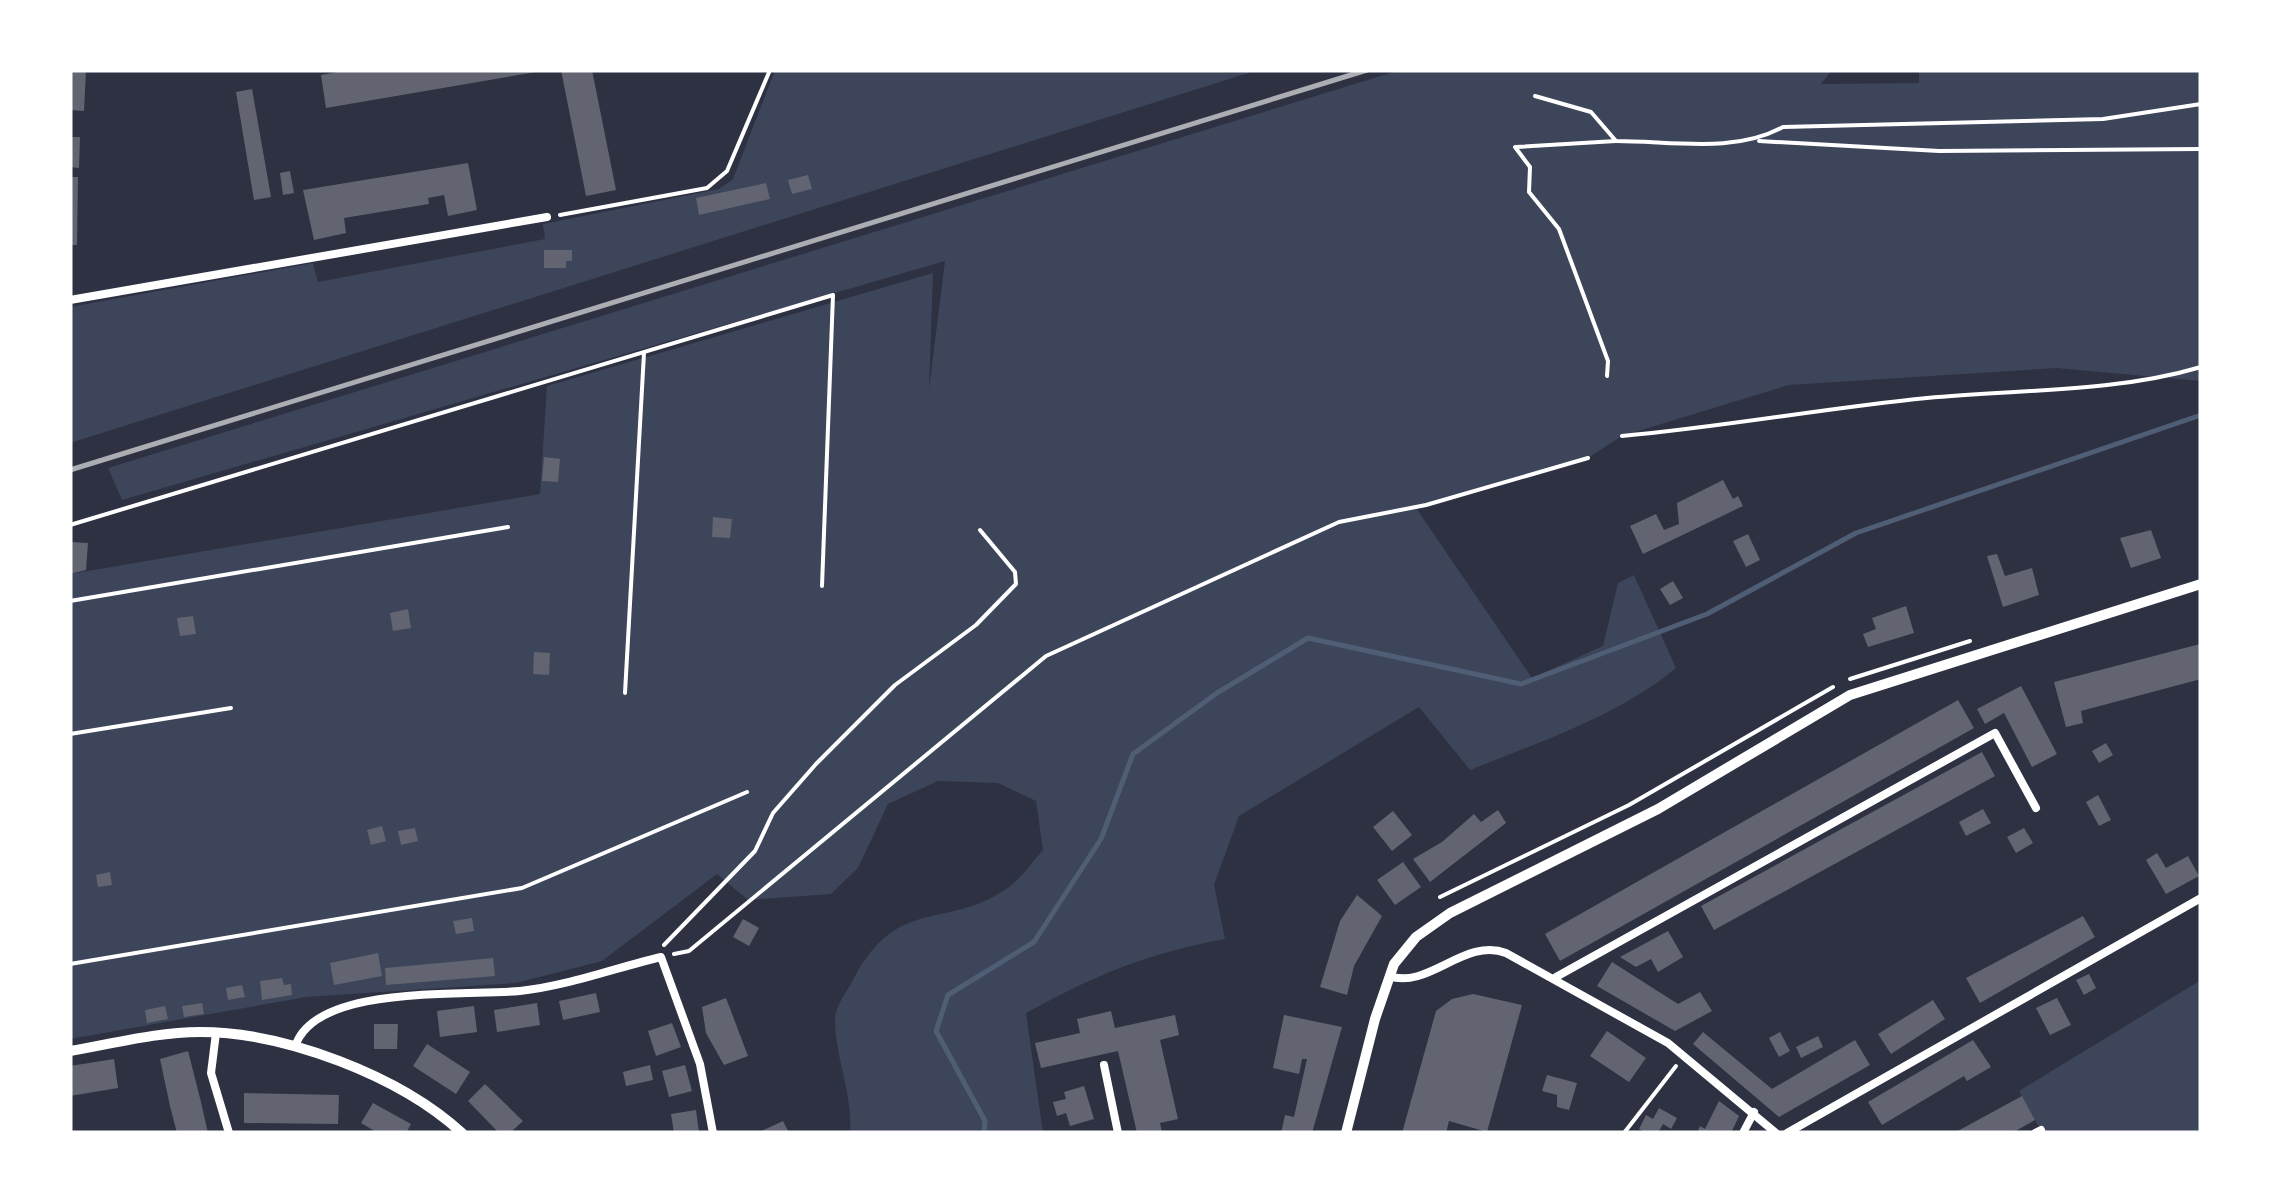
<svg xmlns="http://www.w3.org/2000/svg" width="2271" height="1203" font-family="'Titillium Web',sans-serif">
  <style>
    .green { fill: #3c4559 }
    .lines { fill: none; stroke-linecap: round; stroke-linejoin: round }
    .stream { stroke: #4f5d75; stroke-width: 5 }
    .building { fill: #626471 }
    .path { stroke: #fff; stroke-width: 4 }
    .minor { stroke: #fff; stroke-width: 8 }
    .secondary { stroke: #fff; stroke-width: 10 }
    .rail { stroke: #abadb3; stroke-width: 5 }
  </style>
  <rect width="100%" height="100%" fill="#2d3142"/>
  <g class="green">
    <path d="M775 70H1258L70 443V307L313 263 318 282 545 239 543 224 719 189 733 179Z"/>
    <path d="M1400 70H1832L1821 84 1919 83V70H2201V381L2056 368 1789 385 1622 436 1588 458 1416 508 1532 678 1603 646 1618 583 1634 575 1676 668C1618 716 1540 742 1470 770L1419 707 1239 816 1214 885 1225 939C1145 954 1098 974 1026 1013L1043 1133H850C853 1094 835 1058 835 1019 835 1006 848 990 854 978 899 895 943 931 1006 889 1020 880 1032 862 1043 850L1036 801 998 783 938 781 888 804 858 868 831 894 748 900 717 874 602 961 516 983 306 997 70 1039V574L540 494 547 386 933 273 929 389 945 261 122 500 108 468Z"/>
    <path d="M2201 980V1133H2035L2040 1129 2019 1091Z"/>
  </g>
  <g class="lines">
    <path class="stream" d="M984 1133 985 1121 936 1031 948 995 1034 942 1101 839 1133 754 1217 693 1308 638 1521 684 1707 614 1856 533 2201 415"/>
  </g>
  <g class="building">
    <path d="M70 70H86L84 111 70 110Z"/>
    <path d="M349 70H536V72L326 108 321 75Z"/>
    <path d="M561 70H592L616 190 586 196Z"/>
    <path d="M252 89 271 197 254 200 236 92Z"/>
    <path d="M70 137H80L79 168 70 167Z"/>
    <path d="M468 163 477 210 448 216 444 195 428 198 429 204 344 218 346 233 314 240 303 190Z"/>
    <path d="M290 171 294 193 283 195 280 173Z"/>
    <path d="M808 175 812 189 792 194 788 180Z"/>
    <path d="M70 177H78L77 245H70Z"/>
    <path d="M766 183 770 199 699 215 696 198Z"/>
    <path d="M544 250H572V261H566V268H544Z"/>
    <path d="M544 457 560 459 558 482 542 481Z"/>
    <path d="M1723 480 1733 499 1738 496 1743 506 1643 554 1630 526 1656 514 1664 530 1679 524 1677 503Z"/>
    <path d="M713 517 732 519 730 538 712 537Z"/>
    <path d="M2151 530 2161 558 2131 568 2120 538Z"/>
    <path d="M1748 534 1760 560 1746 567 1733 541Z"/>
    <path d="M71 542 88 543 86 570 70 574Z"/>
    <path d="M1997 554 2005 576 2032 568 2039 595 2003 607 1987 556Z"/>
    <path d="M1673 581 1683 598 1670 605 1660 589Z"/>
    <path d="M1906 606 1914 633 1868 647 1863 634 1876 629 1872 618Z"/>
    <path d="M408 609 411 628 393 631 390 613Z"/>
    <path d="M193 616 196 634 180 636 177 618Z"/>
    <path d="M2200 644 2201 679 2081 711 2083 723 2066 727 2054 682Z"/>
    <path d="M534 652 550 653 549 675 533 674Z"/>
    <path d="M2021 686 2057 754 2032 767 2004 713 1985 724 1977 709Z"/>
    <path d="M1958 700 1974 728 1560 961 1545 934Z"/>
    <path d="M2106 743 2113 755 2099 763 2092 751Z"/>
    <path d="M1982 752 1995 776 1714 930 1701 906Z"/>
    <path d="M2098 795 2111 820 2099 826 2086 802Z"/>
    <path d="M1983 809 1991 823 1966 836 1959 822Z"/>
    <path d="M1498 810 1506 823 1430 882 1413 859 1442 842 1474 814 1481 822Z"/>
    <path d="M1393 811 1412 835 1392 851 1373 827Z"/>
    <path d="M382 826 386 841 371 845 367 830Z"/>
    <path d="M415 828 418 841 401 845 398 831Z"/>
    <path d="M2024 828 2033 843 2016 853 2007 837Z"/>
    <path d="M2157 853 2166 868 2188 856 2199 876 2166 894 2146 860Z"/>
    <path d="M1403 862 1421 887 1395 905 1377 880Z"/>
    <path d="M110 872 112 885 98 887 96 875Z"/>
    <path d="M1357 895 1382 916 1354 966 1347 995 1320 987 1340 921Z"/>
    <path d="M2083 916 2095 937 1980 1003 1966 978Z"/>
    <path d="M472 918 474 931 456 934 453 921Z"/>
    <path d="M743 919 759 928 749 946 733 937Z"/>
    <path d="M1668 931 1683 957 1658 972 1651 959 1636 967 1620 957Z"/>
    <path d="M378 953 382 976 334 985 330 963Z"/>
    <path d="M493 958 495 976 386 985 385 968Z"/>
    <path d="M1612 962 1678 1004 1700 992 1712 1011 1675 1031 1597 986Z"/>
    <path d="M2089 974 2096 988 2084 995 2076 980Z"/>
    <path d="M282 978 284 985 291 984 292 995 262 1000 260 981Z"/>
    <path d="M242 985 245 997 228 1000 226 988Z"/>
    <path d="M596 993 600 1012 563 1020 559 1001Z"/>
    <path d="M1473 994 1522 1005 1487 1132 1449 1121 1446 1133H1402L1436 1011 1452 999Z"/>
    <path d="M726 998 748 1056 724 1065 706 1033 702 1007Z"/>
    <path d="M2057 998 2071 1025 2050 1035 2036 1008Z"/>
    <path d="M1933 1000 1945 1019 1891 1054 1878 1034Z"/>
    <path d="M202 1003 204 1014 184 1017 182 1006Z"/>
    <path d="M537 1003 540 1025 497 1032 494 1010Z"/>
    <path d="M165 1006 168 1019 147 1023 145 1010Z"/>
    <path d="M474 1006 477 1032 440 1037 437 1011Z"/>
    <path d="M1111 1011 1115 1028 1175 1015 1179 1035 1160 1040 1178 1119 1160 1123 1162 1132 1137 1133 1118 1051 1041 1068 1035 1043 1080 1033 1077 1019Z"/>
    <path d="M1284 1015 1342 1027 1312 1133H1281L1285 1115 1294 1117 1307 1059H1302L1299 1074 1273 1068Z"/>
    <path d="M672 1023 681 1047 656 1056 648 1031Z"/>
    <path d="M374 1024H398L397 1049H374Z"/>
    <path d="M1607 1031 1646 1058 1629 1082 1590 1056Z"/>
    <path d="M1703 1032 1772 1089 1855 1040 1870 1065 1779 1117 1693 1044Z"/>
    <path d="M1780 1032 1790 1051 1779 1057 1769 1038Z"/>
    <path d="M1818 1036 1823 1047 1801 1058 1796 1047Z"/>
    <path d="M1973 1040 1991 1067 1967 1081 1964 1076 1882 1125 1868 1102Z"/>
    <path d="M427 1044 470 1072 456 1094 413 1066Z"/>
    <path d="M188 1051 200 1098 208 1133H177L170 1106 160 1059Z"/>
    <path d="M114 1059 118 1088 70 1096V1066Z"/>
    <path d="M650 1065 653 1080 626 1086 623 1072Z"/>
    <path d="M685 1065 692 1091 669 1097 662 1071Z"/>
    <path d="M1547 1075 1577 1083 1569 1110 1557 1107V1095L1542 1091Z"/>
    <path d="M485 1084 523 1121 510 1133H499L468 1101Z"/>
    <path d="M1084 1086 1094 1119 1070 1126 1066 1113 1057 1116 1053 1102 1066 1099 1064 1092Z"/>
    <path d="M244 1093 339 1095 338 1124 244 1123Z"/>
    <path d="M2022 1096 2035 1120 2012 1133H1954Z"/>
    <path d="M1719 1101 1739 1116 1731 1133H1697L1700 1126 1705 1129Z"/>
    <path d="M373 1103 411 1124 406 1133H378L361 1123Z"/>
    <path d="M1659 1108 1677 1118 1671 1129 1663 1124 1658 1133H1647L1639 1129 1646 1115 1653 1119Z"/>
    <path d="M696 1110 699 1133H674L671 1114Z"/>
    <path d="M783 1121 789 1133H757Z"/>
  </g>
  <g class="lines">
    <g class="path">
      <path d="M1535 96 1591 112 1616 141C1671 141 1735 154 1783 127L2103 119 2201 104"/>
      <path d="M1759 141 1939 151 2201 149"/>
      <path d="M1515 147 1530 167 1529 192 1559 229 1608 361 1607 376"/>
      <path d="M1516 147 1616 141"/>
      <path d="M560 215 707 188 727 171 770 70"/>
      <path d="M1622 436C1724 427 1825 408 1927 398 2018 389 2113 393 2201 367"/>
      <path d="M70 525 833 295 822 586"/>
      <path d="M70 601 508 527"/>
      <path d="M1850 679 1970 641"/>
      <path d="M625 693 644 353"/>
      <path d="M70 734 231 708"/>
      <path d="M1440 897 1629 805 1833 687"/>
      <path d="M664 945 755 851 773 813 816 764 895 685 976 625 1016 584 1015 572 980 530"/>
      <path d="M674 954 689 951 1046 656 1339 522 1426 505 1588 458"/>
      <path d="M70 964 522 888 747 792"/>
      <path d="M1624 1133 1676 1066"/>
    </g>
    <g class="minor">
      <path d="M70 300 547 217"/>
      <path d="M1389 976C1428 990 1465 937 1506 953L1668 1043 1776 1133"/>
      <path d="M1556 977 1995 733 2036 808"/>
      <path d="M216 1033 211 1073 229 1133"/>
      <path d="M295 1047C314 984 463 996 520 991 567 986 615 968 661 957L700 1064 713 1133"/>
      <path d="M1104 1065 1118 1133"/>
      <path d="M1743 1133 1754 1112"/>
      <path d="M1787 1133 2201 898"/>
      <path d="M2035 1133 2041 1130"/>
    </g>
    <g class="secondary">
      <path d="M70 1051C112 1044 157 1032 200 1032 285 1032 400 1076 462 1133"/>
      <path d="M1346 1133 1375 1019 1394 964 1416 937 1450 913 1658 809 1850 695 2201 584"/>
    </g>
    <path class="rail" d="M70 470 1367 70"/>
  </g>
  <rect width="2271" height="1203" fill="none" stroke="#ffffff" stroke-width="145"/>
</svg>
